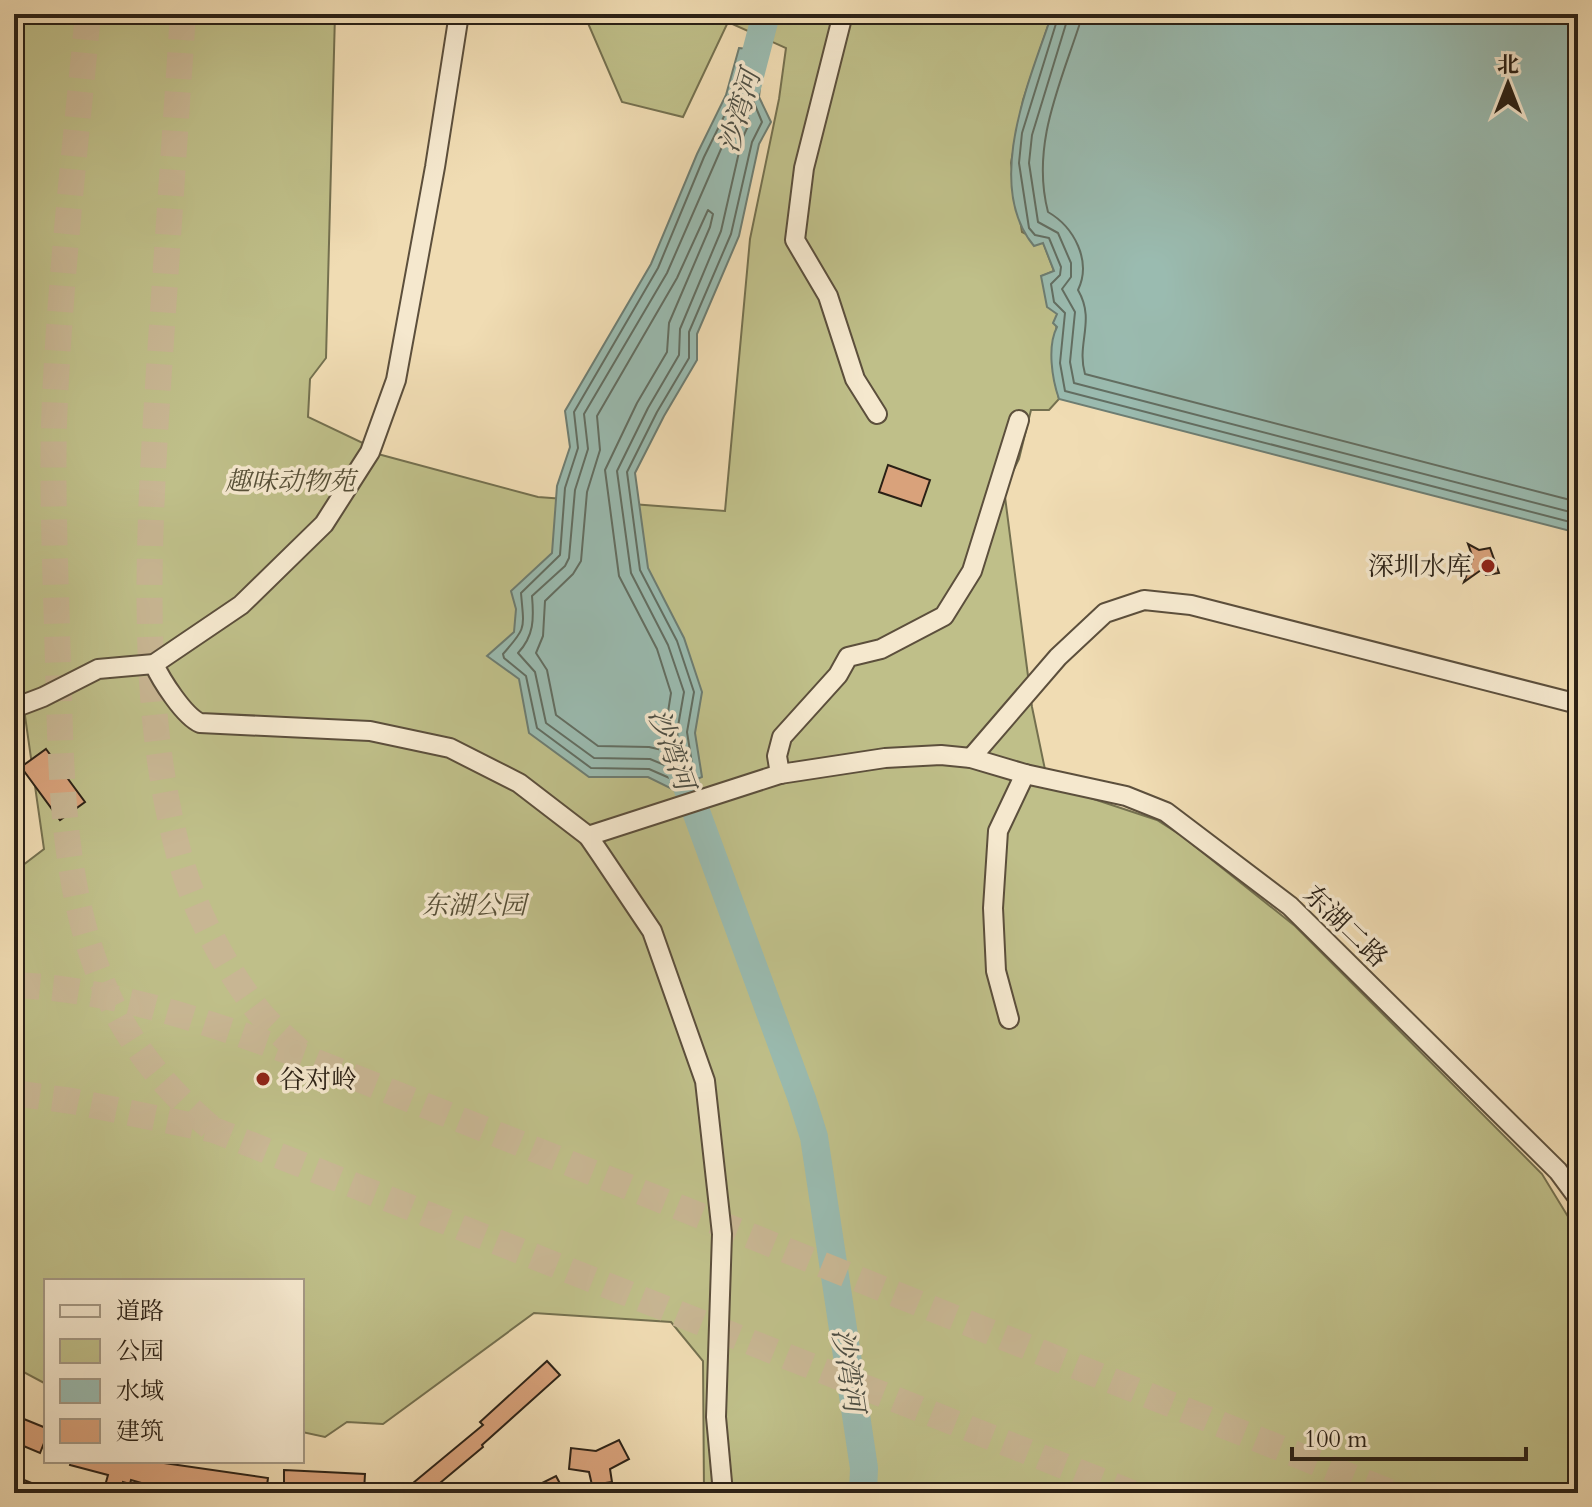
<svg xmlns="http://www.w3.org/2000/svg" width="1592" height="1507" font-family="Cardo,'Noto Serif SC',serif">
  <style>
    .green { fill: #bfbf89; stroke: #74704f; stroke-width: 2 }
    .water { fill: #9abbb0; stroke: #6d7d72; stroke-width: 2 }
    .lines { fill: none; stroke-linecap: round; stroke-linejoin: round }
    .shore { stroke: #626e62; stroke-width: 2 }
    .river { stroke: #9abbb0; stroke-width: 28 }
    .building { fill: #d9a27b; stroke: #2a2015; stroke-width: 2 }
    .highway-tunnel { stroke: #c8b693; stroke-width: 26; stroke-dasharray: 26 13; stroke-linecap: butt }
    .minor-casing { stroke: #5c4f3c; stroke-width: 22 }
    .minor { stroke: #f5e8ce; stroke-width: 18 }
    .poi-dot { fill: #8f2418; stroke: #f5e8ce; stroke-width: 3 }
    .labels { text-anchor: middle; stroke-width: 7; stroke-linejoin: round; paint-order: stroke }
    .park-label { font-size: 26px; font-style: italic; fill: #575038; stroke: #f5e8ce }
    .poi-label { font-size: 26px; fill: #2a2015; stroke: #f5e8ce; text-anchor: end }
    .street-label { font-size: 26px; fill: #2a2015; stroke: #f5e8ce }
    .water-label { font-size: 28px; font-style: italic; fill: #4c4e44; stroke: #f5e8ce }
  </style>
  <rect width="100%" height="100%" fill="#f0dcb3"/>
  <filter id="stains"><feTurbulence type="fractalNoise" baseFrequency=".0025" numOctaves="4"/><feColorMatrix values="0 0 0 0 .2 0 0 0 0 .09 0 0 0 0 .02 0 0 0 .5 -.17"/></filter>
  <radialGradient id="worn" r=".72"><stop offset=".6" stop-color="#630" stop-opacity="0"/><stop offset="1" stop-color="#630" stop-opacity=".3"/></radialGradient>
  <path class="green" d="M14 14H335L326 358 310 379 308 417 365 444 363 450 538 497 725 511 750 239 779 99 786 48 728 22 683 117 622 102 584 14H1052L1023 100 1011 163 1022 232 1043 242 1054 271 1042 276 1058 314 1052 364 1059 399 1049 410H1031L1019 459 1004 489 1032 707 1048 784 1157 820 1182 836 1295 926 1542 1174 1575 1228 1578 1256V1493H704L703 1361 671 1322 534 1313 383 1424 347 1422 325 1437 302 1432V1281H46V1384L14 1367V872L44 849 14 639Z"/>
  <g class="water">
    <path d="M1052 14H1578V533L1059 399C1052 379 1047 346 1057 327L1053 323 1057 314 1047 307 1041 276 1054 271 1043 243 1034 246C983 185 1030 79 1052 14Z"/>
    <path d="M739 48 764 51 759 97 771 122 759 144 739 236 697 334V360L664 416 635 473 648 568 684 638 702 692 695 733 702 777 674 790 648 777H589L529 733 519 679 487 656 514 632 516 609 511 591 552 553 557 486 570 447 565 411 651 264 697 154 726 95Z"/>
  </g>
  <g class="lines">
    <g class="shore">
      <path d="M1059 14 1022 133 1019 163 1029 228 1035 235 1049 238 1061 267 1060 275 1051 284 1054 302 1065 313 1060 363 1065 391 1578 524"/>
      <path d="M1069 14 1032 135 1029 163 1038 222 1058 233 1071 263V277L1062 289 1075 312 1070 362 1074 383 1578 514"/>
      <path d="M1081 14 1079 26C1059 87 1031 147 1048 212 1074 227 1092 261 1078 290 1096 321 1076 343 1085 374L1578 502"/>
      <path d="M747 57 755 61 752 98 762 122 752 142 731 234 689 332V358L657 412 627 472 640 570 677 641 694 692 687 732 693 770 674 780 649 769 591 768 537 728 526 676 504 658 503 654C527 627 524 629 521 593L560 555 565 488 578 448 574 412 658 268 704 157 733 98 744 60Z"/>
      <path d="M743 108 750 122 742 139 721 231 680 329 679 355 648 408 617 471 631 573 668 645 684 692 677 732 682 765 674 769 650 759 594 758 546 723 535 672 518 653C534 636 534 619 532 596L565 566 569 558 575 490 588 449 584 414 667 273 738 110Z"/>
      <path d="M708 210 713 214 710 227 669 323 667 352 637 403 605 470 619 576 657 649 671 693 665 731 666 747 662 750 649 747 598 746 556 715 547 670 536 653 543 636 545 601 573 574 581 561 587 492 600 450 597 416 677 278Z"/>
    </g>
    <g class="river">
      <path d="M747 87 766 14"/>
      <path d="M673 749 802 1099 814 1137 864 1468 863 1493"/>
    </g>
  </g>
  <g class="building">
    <path d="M888 465 930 480 921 506 879 492Z"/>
    <path d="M1468 544 1479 550 1490 548 1499 573 1486 575 1481 570 1464 582 1473 558Z"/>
    <path d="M46 749 85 802 60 820 21 767Z"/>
    <path d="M547 1361 560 1375 482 1445 483 1447 428 1493H401L483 1425 480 1422Z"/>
    <path d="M14 1415 46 1428V1438L40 1453 14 1442Z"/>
    <path d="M619 1440 629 1459 610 1469 612 1482 592 1485 589 1472 569 1469 571 1448 596 1451Z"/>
    <path d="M71 1461H150L268 1478 266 1493H166V1490L131 1480 130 1484 123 1482 122 1493H103L108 1475 70 1465Z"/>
    <path d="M284 1470 365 1474 364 1491 306 1493V1487L284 1486Z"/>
    <path d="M14 1476 54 1492V1493H14Z"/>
    <path d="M556 1476 565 1493H522Z"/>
  </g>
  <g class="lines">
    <g class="highway-tunnel">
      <path d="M88 14C75 150 59 286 54 423 52 503 56 584 58 664 61 767 61 876 99 974 122 1035 161 1085 211 1128"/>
      <path d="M183 14C175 133 167 252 159 370 149 528 137 704 180 858 195 911 223 964 256 1008 268 1024 285 1037 299 1051"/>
      <path d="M14 985C114 989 211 1023 304 1057L1392 1493"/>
      <path d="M14 1093 72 1101 214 1130 1132 1493"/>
    </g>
    <defs>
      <g id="minor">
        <path d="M843 14 804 168 795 240 828 296 855 379 877 414"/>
        <path d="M154 664C161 680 184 716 200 723L370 731 450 748 519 783 588 836 601 855 652 931 705 1081 722 1234 716 1417 723 1493"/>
        <path d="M14 708 43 697 98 669 154 664 241 605 324 524 370 452 396 380 435 167 459 14"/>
        <path d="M971 758 1058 657 1105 613 1144 600 1191 605 1578 704"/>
        <path d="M780 774 777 756 782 737 838 675 848 657 881 649 944 616 972 571 1019 420"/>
        <path d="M588 836 780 774 885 758 941 755 971 758 1025 774 1126 796 1166 812 1290 906 1558 1171 1578 1198"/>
        <path d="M1009 1019 996 971 993 908 998 831 1025 774"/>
      </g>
    </defs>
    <use href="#minor" class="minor-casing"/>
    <use href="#minor" class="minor"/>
  </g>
  <g class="poi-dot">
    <circle cx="1488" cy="566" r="8"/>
    <circle cx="263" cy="1079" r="8"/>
  </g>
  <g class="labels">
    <g class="park-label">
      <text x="290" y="490">趣味动物苑</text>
      <text x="474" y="914">东湖公园</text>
    </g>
    <g class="poi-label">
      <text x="1472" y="575">深圳水库</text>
      <text x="279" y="1088" text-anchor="start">谷对岭</text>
    </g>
    <g class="street-label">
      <text transform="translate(1346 926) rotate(44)" y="9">东湖二路</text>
    </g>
    <g class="water-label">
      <text transform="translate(739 111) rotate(-74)" y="10">沙湾河</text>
      <text transform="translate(672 749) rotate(70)" y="10">沙湾河</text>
      <text transform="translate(849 1370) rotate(81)" y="10">沙湾河</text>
    </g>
  </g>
  <rect width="1592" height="1507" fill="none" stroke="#f0dcb3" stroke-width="48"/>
  <rect x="16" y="16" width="1560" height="1475" fill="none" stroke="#2a2015" stroke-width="4"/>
  <rect x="24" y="24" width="1544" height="1459" fill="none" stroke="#2a2015" stroke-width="2"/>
  <rect x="44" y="1279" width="260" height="184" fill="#f5e8ce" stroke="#a49884" stroke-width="2"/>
  <rect x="60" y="1305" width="40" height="12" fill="#f5e8ce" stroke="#a49884" stroke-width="2"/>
  <text x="116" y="1319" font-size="24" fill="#2a2015">道路</text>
  <rect x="60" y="1339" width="40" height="24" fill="#bfbf89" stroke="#a49884" stroke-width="2"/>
  <text x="116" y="1359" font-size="24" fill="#2a2015">公园</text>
  <rect x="60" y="1379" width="40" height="24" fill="#9abbb0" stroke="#a49884" stroke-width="2"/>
  <text x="116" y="1399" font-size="24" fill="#2a2015">水域</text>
  <rect x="60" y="1419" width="40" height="24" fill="#d9a27b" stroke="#a49884" stroke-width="2"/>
  <text x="116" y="1439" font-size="24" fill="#2a2015">建筑</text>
  <g transform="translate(1508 84)" stroke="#f5e8ce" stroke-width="6" paint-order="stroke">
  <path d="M0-6L14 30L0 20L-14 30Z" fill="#2a2015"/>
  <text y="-12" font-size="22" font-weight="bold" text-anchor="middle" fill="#2a2015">北</text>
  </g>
  <path d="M1292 1447v12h234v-12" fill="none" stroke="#2a2015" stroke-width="4"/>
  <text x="1304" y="1447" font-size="24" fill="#2a2015" stroke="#f5e8ce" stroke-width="6" paint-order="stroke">100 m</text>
  <rect width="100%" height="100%" filter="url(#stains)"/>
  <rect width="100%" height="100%" fill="url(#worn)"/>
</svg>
